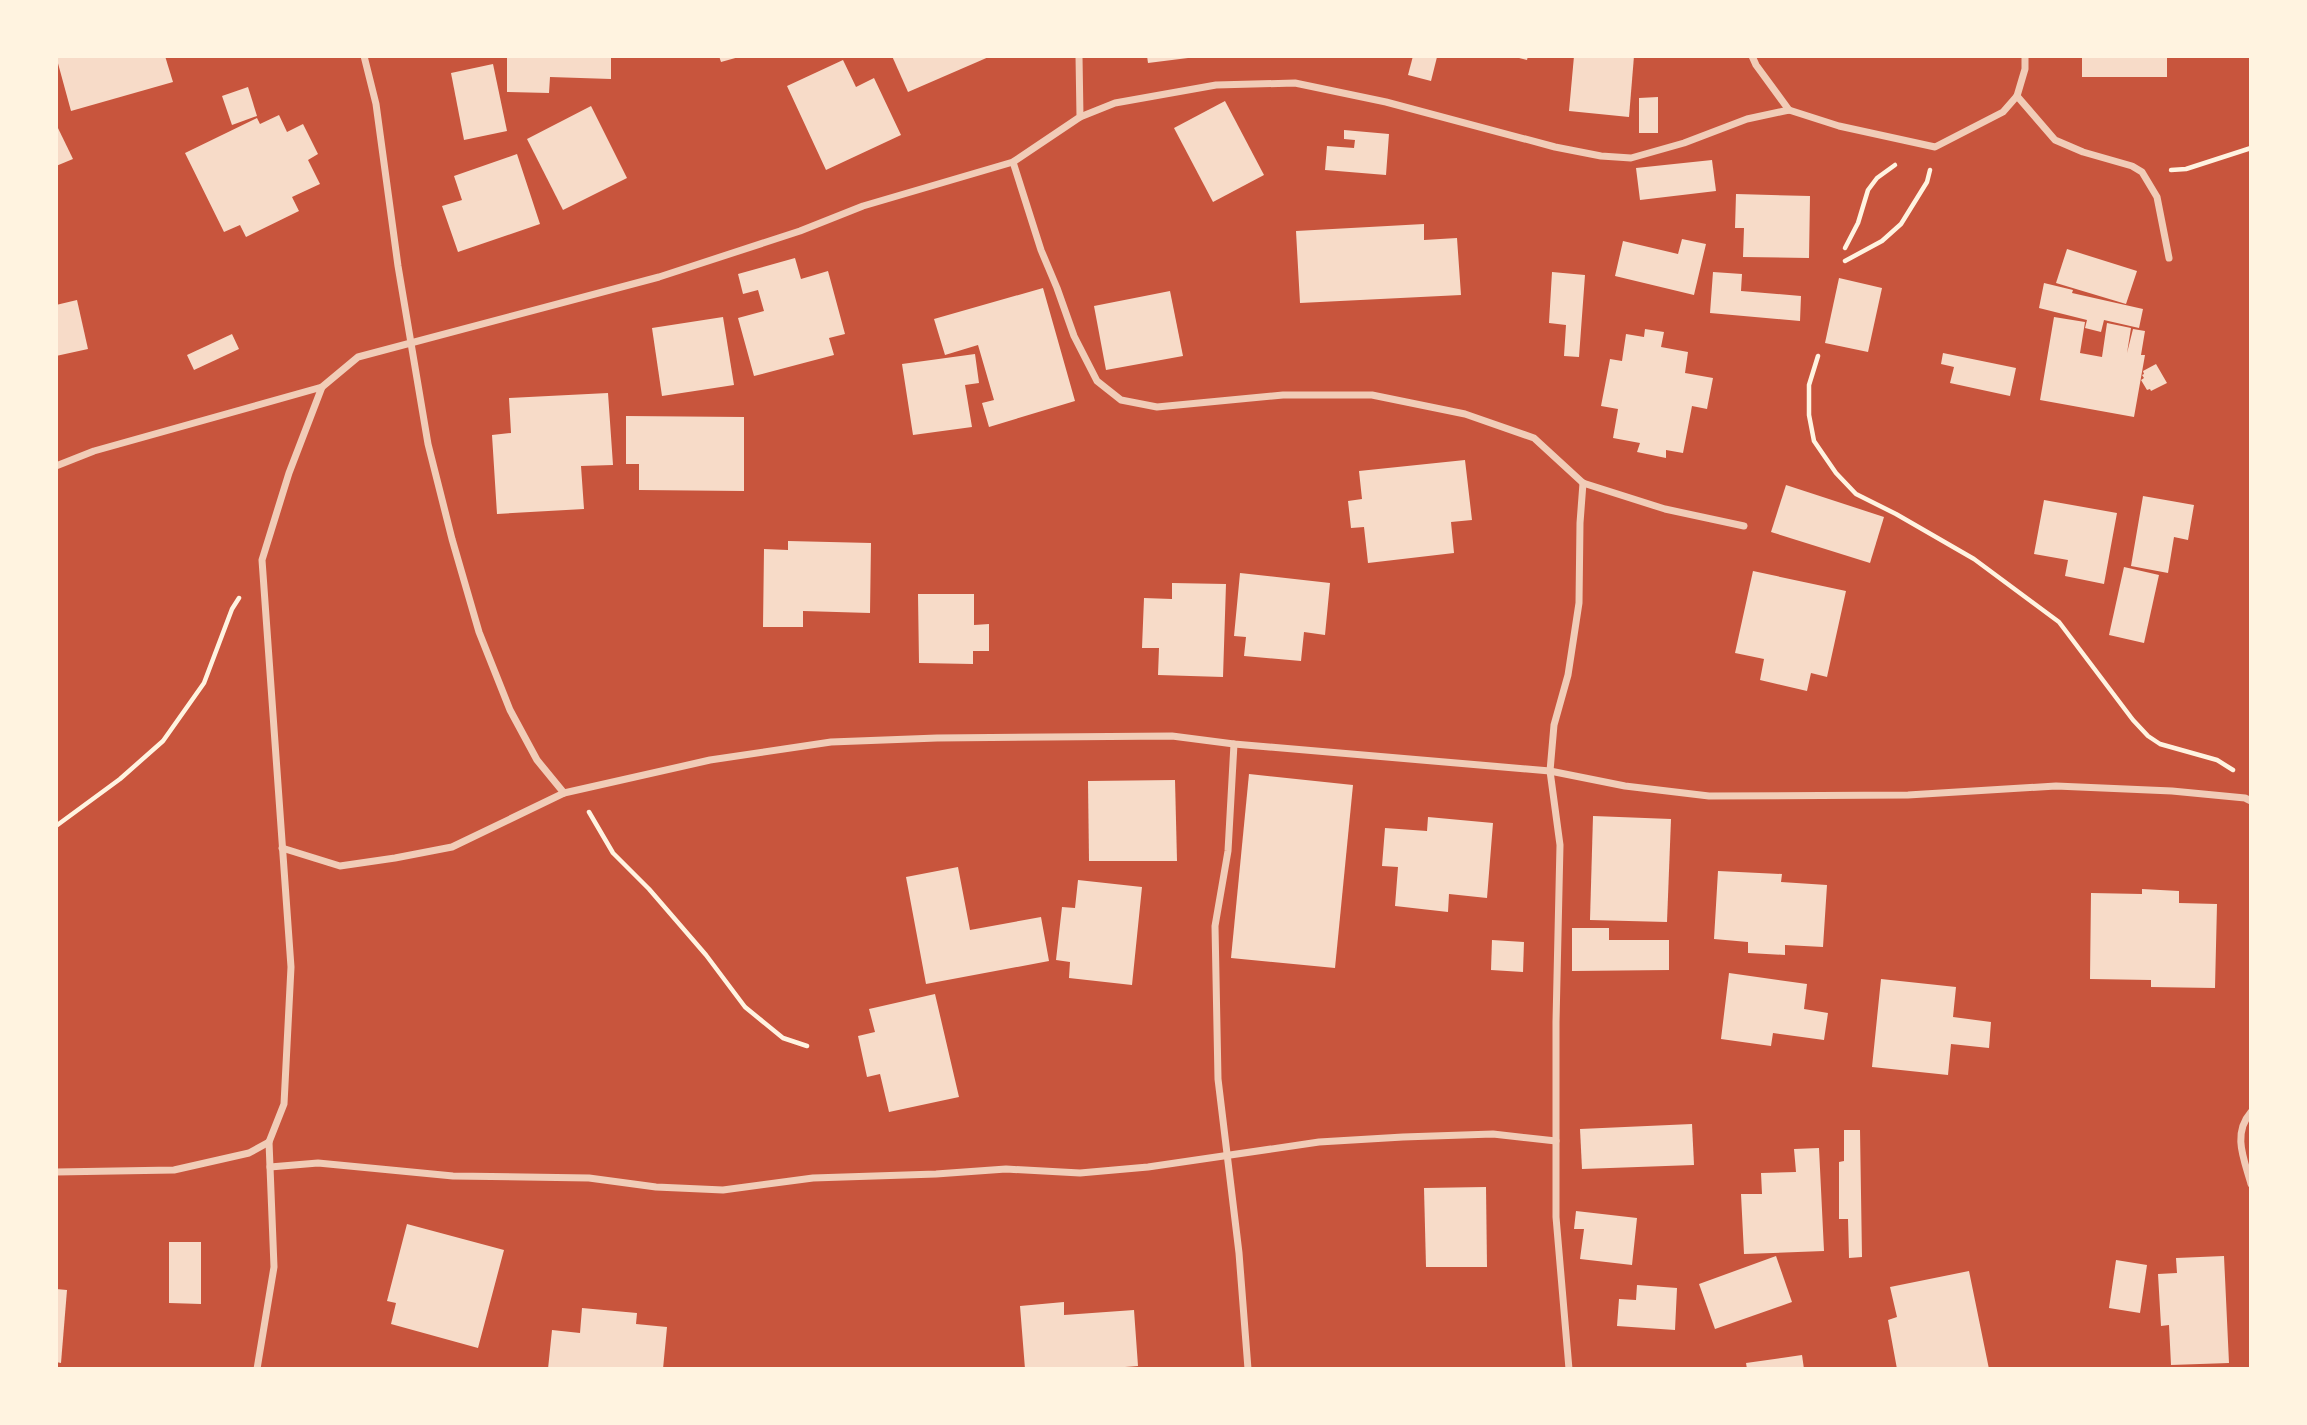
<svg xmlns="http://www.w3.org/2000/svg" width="2307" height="1425" font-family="Poppins,sans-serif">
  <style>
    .building { fill: #f7dbc8 }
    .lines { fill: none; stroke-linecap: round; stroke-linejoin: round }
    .path { stroke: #fff3e0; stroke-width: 4.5 }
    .minor { stroke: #f1ccb7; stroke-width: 7 }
  </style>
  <rect width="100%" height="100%" fill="#c8553d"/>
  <g class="building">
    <path d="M56 56H165L173 82 71 111Z"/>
    <path d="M507 56H611V79L550 77 549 93 507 92Z"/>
    <path d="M719 56H739V57L721 62Z"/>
    <path d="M892 56H991L908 92Z"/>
    <path d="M1147 56H1188V58L1148 63Z"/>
    <path d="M1413 56 1437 57 1431 81 1408 75Z"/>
    <path d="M1511 56H1528L1527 60Z"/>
    <path d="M1574 56H1634L1629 117 1569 111Z"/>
    <rect x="2082" y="56" width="85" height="21"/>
    <path d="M843 60 856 87 874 78 901 135 826 170 787 86Z"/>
    <path d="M493 64 507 131 464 140 451 73Z"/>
    <path d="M248 87 257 116 232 125 222 96Z"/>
    <path d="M1658 97V133H1639V98Z"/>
    <path d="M1225 101 1264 175 1213 202 1174 128Z"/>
    <path d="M591 106 627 178 563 210 527 139Z"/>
    <path d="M279 115 287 132 303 124 318 154 308 160 320 184 292 197 299 211 246 237 240 225 224 232 185 153 257 118 260 124Z"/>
    <path d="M56 124 73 159 56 166Z"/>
    <path d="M1344 130 1389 134 1386 175 1325 170 1327 146 1354 148 1355 140 1344 139Z"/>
    <path d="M517 154 540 224 458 252 442 206 462 200 454 176Z"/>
    <path d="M1712 160 1716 191 1640 200 1636 168Z"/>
    <path d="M1736 194 1810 196 1809 258 1743 257 1744 228H1735Z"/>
    <path d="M1424 224V240L1457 238 1461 295 1300 303 1296 231Z"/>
    <path d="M1682 239 1706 244 1694 295 1615 276 1623 241 1678 254Z"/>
    <path d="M2067 249 2137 271 2126 304 2056 283Z"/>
    <path d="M795 258 801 279 828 271 845 334 829 338 834 355 754 376 738 318 764 311 758 290 743 294 738 274Z"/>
    <path d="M1552 272 1585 275 1579 357 1564 356 1566 325 1549 323Z"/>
    <path d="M1713 272 1742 274 1741 291 1801 296 1800 321 1710 313Z"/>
    <path d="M1839 278 1882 288 1868 352 1825 343Z"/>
    <path d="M2044 283 2073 290 2072 293 2143 309 2139 328 2104 320 2101 332 2085 328 2087 320 2039 308Z"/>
    <path d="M1043 288 1075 401 989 427 982 403 994 400 978 345 945 355 934 319Z"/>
    <path d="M1170 291 1183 356 1106 370 1094 306Z"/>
    <path d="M77 300 88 349 56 356V305Z"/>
    <path d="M723 317 734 385 662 396 652 328Z"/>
    <path d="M2054 317 2085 322 2080 353 2102 357 2107 323 2131 328 2127 353 2133 329 2145 331 2141 355H2145L2134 417 2040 400Z"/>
    <path d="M1645 329 1664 332 1661 347 1688 352 1685 373 1713 378 1707 409 1692 406 1683 453 1666 450V458L1637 452 1640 443 1613 438 1618 409 1601 406 1610 359 1622 361 1626 334 1644 337Z"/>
    <path d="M232 334 239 349 194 370 187 355Z"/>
    <path d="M1943 353 2016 368 2010 396 1950 383 1954 367 1941 364Z"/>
    <path d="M975 354 979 383 965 385 972 427 913 435 902 364Z"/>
    <path d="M2156 364 2167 383 2151 391 2150 389 2147 390 2141 380 2144 378 2142 375 2144 374 2143 371Z"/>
    <path d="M608 393 613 465 581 466 584 509 497 514 492 435 511 433 509 398Z"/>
    <path d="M626 416 744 417V491L639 490V464H626Z"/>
    <path d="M1465 460 1472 520 1451 522 1454 553 1368 563 1364 527 1351 528 1348 501 1362 499 1359 471Z"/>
    <path d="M1786 485 1884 517 1870 563 1771 532Z"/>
    <path d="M2143 496 2194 505 2188 540 2174 537 2168 573 2131 566Z"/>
    <path d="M2044 500 2117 513 2104 584 2065 576 2068 560 2034 554Z"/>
    <path d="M788 541 871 543 870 613 803 611V627H763L764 549 788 550Z"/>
    <path d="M2124 567 2159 575 2144 643 2109 635Z"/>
    <path d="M1753 571 1846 591 1827 677 1811 673 1807 691 1760 680 1764 659 1735 653Z"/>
    <path d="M1240 573 1330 583 1325 635 1304 632 1301 661 1244 656 1246 637 1234 636Z"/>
    <path d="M1172 583 1226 584 1223 677 1158 675 1159 648H1142L1144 598 1172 599Z"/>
    <path d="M918 594H974V625L989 624V651H973V664L919 663Z"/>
    <path d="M1249 774 1353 785 1335 968 1231 958Z"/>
    <path d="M1175 780 1177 861H1089L1088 781Z"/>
    <path d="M1593 816 1671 819 1667 922 1590 920Z"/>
    <path d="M1428 817 1493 823 1487 898 1449 894 1448 912 1395 906 1398 867 1382 866 1385 828 1427 831Z"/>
    <path d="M958 867 970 930 1041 917 1049 961 926 984 906 877Z"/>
    <path d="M1718 871 1782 874 1781 882 1827 885 1823 947 1785 945V955L1748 953V942L1714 939Z"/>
    <path d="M1078 880 1142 887 1132 985 1069 978 1070 962 1056 960 1062 907 1075 908Z"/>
    <path d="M2142 889 2179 891V903L2217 904 2215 988 2151 987V980L2090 979 2091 893 2142 894Z"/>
    <path d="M1572 928H1609V940H1669V970L1572 971Z"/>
    <path d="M1492 940 1524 942 1523 972 1491 970Z"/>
    <path d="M1729 973 1807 984 1804 1009 1828 1013 1824 1040 1773 1033 1771 1046 1721 1039Z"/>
    <path d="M1881 979 1956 987 1953 1017 1991 1022 1989 1048 1951 1044 1948 1075 1872 1067Z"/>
    <path d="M935 994 959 1097 889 1112 880 1074 867 1077 858 1036 875 1032 869 1009Z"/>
    <path d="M1692 1124 1694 1165 1582 1169 1580 1129Z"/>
    <path d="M1844 1130H1860L1862 1257 1849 1258 1848 1219H1839V1162L1844 1161Z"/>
    <path d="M1819 1148 1824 1251 1744 1254 1741 1194H1762L1761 1173 1796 1172 1794 1149Z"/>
    <path d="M1486 1187 1487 1267H1426L1424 1188Z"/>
    <path d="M1576 1211 1637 1218 1632 1265 1580 1259 1584 1229H1574Z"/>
    <path d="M407 1224 504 1250 478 1348 391 1324 396 1303 387 1301Z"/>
    <path d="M169 1242H201V1304L169 1303Z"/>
    <path d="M1776 1256 1792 1302 1715 1329 1699 1284Z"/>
    <path d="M2224 1256 2229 1363 2171 1365 2169 1325 2161 1326 2158 1274 2177 1273 2176 1258Z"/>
    <path d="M2116 1260 2147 1265 2140 1313 2109 1308Z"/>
    <path d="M1969 1271 1989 1369H1897L1888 1320 1897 1317 1890 1287Z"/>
    <path d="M1637 1285 1677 1288 1675 1330 1617 1326 1619 1299 1636 1300Z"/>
    <path d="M56 1289 67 1290 61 1363 56 1362Z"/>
    <path d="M1064 1302V1315L1134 1310 1138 1366 1099 1369H1025L1020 1306Z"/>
    <path d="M582 1308 637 1313 636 1324 667 1327 663 1369H548L552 1330 580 1333Z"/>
    <path d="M1802 1355 1804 1369H1747L1746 1363Z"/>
  </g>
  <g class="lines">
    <g class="path">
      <path d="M2171 170 2186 169 2251 148"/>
      <path d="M1845 248 1858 223 1868 190 1877 178 1895 165"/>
      <path d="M1845 261 1882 241 1901 224 1927 182 1930 170"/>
      <path d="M1818 356 1809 385V415L1814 441 1836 473 1856 494 1896 514 1974 559 2059 622 2133 720 2148 736 2160 744 2217 760 2233 770"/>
      <path d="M589 812 613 853 649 889 706 955 745 1007 783 1038 807 1046"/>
      <path d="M56 826 120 779 163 741 204 683 232 609 239 598"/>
    </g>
    <g class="minor">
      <path d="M364 56 376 104 398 266 428 444 452 539 479 632 510 710 537 760 564 793"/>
      <path d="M1752 56 1756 65 1789 110"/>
      <path d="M2017 96 2055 140 2083 152 2132 166 2142 172 2157 197 2169 258"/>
      <path d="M1080 117 1115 103 1216 85 1295 83 1386 102 1555 147 1601 156 1631 158 1684 143 1747 119 1789 110 1839 126 1935 147 2003 112 2017 96 2025 69V56"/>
      <path d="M1013 162 1041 250 1057 288 1074 336 1097 381 1121 400 1157 407 1283 395H1372L1465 414 1534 438 1583 483 1665 509 1744 526"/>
      <path d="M56 466 94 451 322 387"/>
      <path d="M1234 744 1228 851 1215 926 1218 1079 1239 1253 1248 1369"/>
      <path d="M282 848 340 866 395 858 452 847 564 793 710 760 831 742 937 738 1172 736 1234 744 1550 771 1625 786 1709 796 1908 795 2056 786 2172 791 2245 798 2251 801"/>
      <path d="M2251 1112C2232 1134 2244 1159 2251 1184"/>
      <path d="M270 1167 318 1163 453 1176 589 1178 656 1187 723 1190 813 1178 936 1174 1006 1169 1080 1173 1148 1167 1319 1142 1403 1137 1493 1134 1556 1141"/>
      <path d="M56 1172 174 1170 249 1153 269 1142 284 1104 291 967 262 560 289 473 322 387 358 357 659 277 800 231 863 206 1013 162 1080 117 1079 56"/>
      <path d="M257 1369 274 1267 269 1142"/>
      <path d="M1569 1369 1556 1217V1022L1560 845 1550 771 1554 725 1568 675 1579 603 1580 523 1583 483"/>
    </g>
  </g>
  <rect width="2307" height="1425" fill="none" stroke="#fff3e0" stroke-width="116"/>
</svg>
